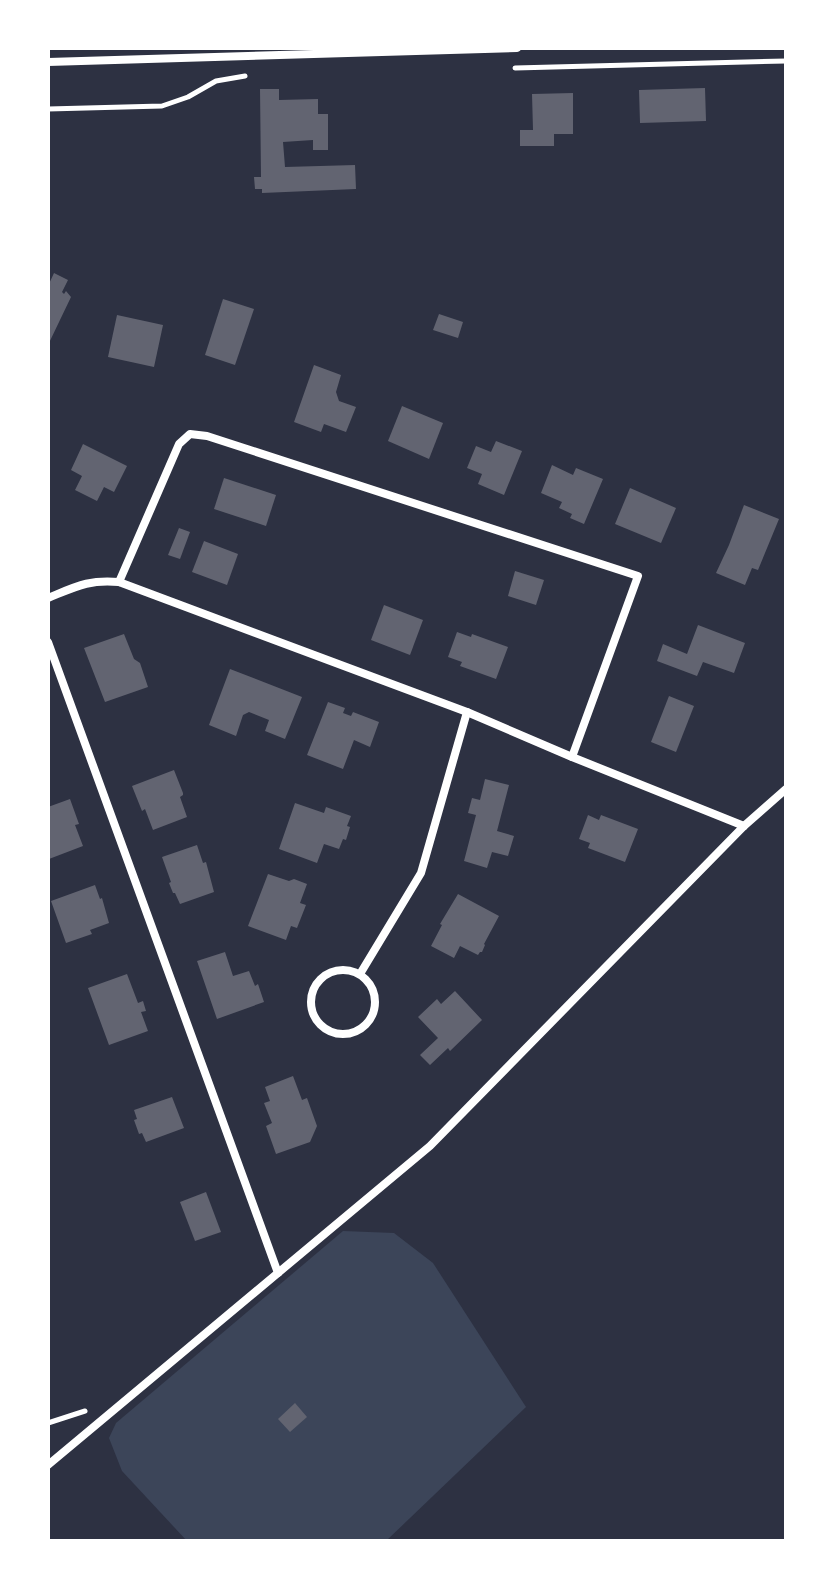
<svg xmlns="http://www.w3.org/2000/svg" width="834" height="1589" font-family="Commissioner,sans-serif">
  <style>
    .green { fill: #3c4559 }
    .building { fill: #626471 }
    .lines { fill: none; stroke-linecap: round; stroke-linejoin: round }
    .path { stroke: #fff; stroke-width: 5 }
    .minor { stroke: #fff; stroke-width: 8 }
  </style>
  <rect width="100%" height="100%" fill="#2d3142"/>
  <path class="green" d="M343 1231 394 1233 433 1263 526 1407 386 1541H187L122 1471 109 1438 116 1423Z"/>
  <g class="building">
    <path d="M705 88 706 121 640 123 639 90Z"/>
    <path d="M260 89H279V100L318 99V114H328V150H313V140L283 142 285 167 355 165 356 189 262 193V189H255L254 177H261Z"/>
    <path d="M573 93V134H554V146H520V130H533L532 94Z"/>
    <path d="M54 273 68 280 62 292 64 294 66 291 71 297 48 345V286Z"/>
    <path d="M223 299 254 309 235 365 205 355Z"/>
    <path d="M439 314 463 322 458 338 433 330Z"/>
    <path d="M117 315 163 325 154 367 108 357Z"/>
    <path d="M314 365 341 375 336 392 339 401 356 407 346 432 324 424 321 432 294 422Z"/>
    <path d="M402 406 443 423 429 459 388 441Z"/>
    <path d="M496 441 522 451 504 495 478 484 482 474 467 468 476 446 491 452Z"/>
    <path d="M83 444 127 466 114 492 104 487 97 501 75 490 82 476 71 470Z"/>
    <path d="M552 465 573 475 576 468 603 479 584 524 570 518 572 514 559 508 562 502 541 493Z"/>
    <path d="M224 478 276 495 266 526 214 509Z"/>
    <path d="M630 488 676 508 661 543 615 524Z"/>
    <path d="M744 505 779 519 758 570 752 568 745 585 716 573 729 545Z"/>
    <path d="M179 528 190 532 180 559 168 555Z"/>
    <path d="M204 541 238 554 227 585 192 572Z"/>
    <path d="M515 571 544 580 536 605 508 596Z"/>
    <path d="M384 605 423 620 410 655 371 640Z"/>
    <path d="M698 625 745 643 734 673 703 662 697 676 657 661 663 644 687 654Z"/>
    <path d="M457 632 471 637 472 634 508 647 496 679 460 666 462 662 448 657Z"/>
    <path d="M124 634 134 659 140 663 148 687 105 702 84 648Z"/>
    <path d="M230 669 302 697 285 739 265 731 269 720 249 712 243 715 236 736 209 725Z"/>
    <path d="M669 696 694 706 676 752 651 742Z"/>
    <path d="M328 702 345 708 343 713 351 716 353 712 379 722 370 747 354 740 343 769 307 755Z"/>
    <path d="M174 770 183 793V795L180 797 187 817 153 830 145 809 142 811 132 786Z"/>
    <path d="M485 779 509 785 497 831 514 836 508 856 492 852 487 868 464 861 476 815 468 813 472 798 480 800Z"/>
    <path d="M70 799 79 824 75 825 83 846 49 859 48 807Z"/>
    <path d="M295 803 324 813 326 807 351 816 347 826 350 827 346 840 343 839 339 849 324 844 317 863 279 849Z"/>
    <path d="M588 815 599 820 601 815 638 829 625 862 588 848 590 843 579 839Z"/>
    <path d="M197 845 203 863 206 862 214 892 180 904 175 893H173L169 883 171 882 162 857Z"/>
    <path d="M268 874 289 881 294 879 307 884 300 903 306 905 297 928 291 926 286 940 248 926Z"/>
    <path d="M95 885 100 899 102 898 109 923 90 930 92 934 66 943 51 901Z"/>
    <path d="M458 894 499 916 484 944 485 945 482 952H480L478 955 460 946 454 958 431 946 442 925 440 924Z"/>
    <path d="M225 952 233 976 249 971 255 986 258 984 264 1002 217 1019 197 961Z"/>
    <path d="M127 974 138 1003 143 1001 146 1011 141 1012 148 1031 109 1045 88 988Z"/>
    <path d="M455 991 482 1020 450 1051 448 1048 430 1065 420 1055 438 1038 418 1017 437 999 441 1004Z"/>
    <path d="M293 1076 302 1100 307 1098 317 1126 310 1142 276 1154 266 1126 272 1123 264 1103 270 1101 265 1087Z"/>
    <path d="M172 1097 184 1128 146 1142 142 1133 139 1134 134 1120 137 1119 134 1110Z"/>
    <path d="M206 1192 221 1232 195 1241 180 1202Z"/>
    <path d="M295 1403 307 1417 290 1432 278 1419Z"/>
  </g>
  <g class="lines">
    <g class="path">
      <path d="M515 68 786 61"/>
      <path d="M48 109 162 106 188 97 216 81 245 76"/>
      <path d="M48 1423 85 1411"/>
    </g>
    <g class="minor">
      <path d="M48 62 517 48"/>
      <path d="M119 582 179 444 190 434 207 436 638 576 572 757"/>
      <path d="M48 598C75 587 89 579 119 582L467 712 572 757 744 826"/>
      <path d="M48 642 278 1273"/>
      <circle cx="343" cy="1002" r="32"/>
      <path d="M360 974 421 873 467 712"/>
      <path d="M48 1465 430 1146 744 826 786 789"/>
    </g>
  </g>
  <rect width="834" height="1589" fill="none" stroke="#ffffff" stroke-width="100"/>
</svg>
